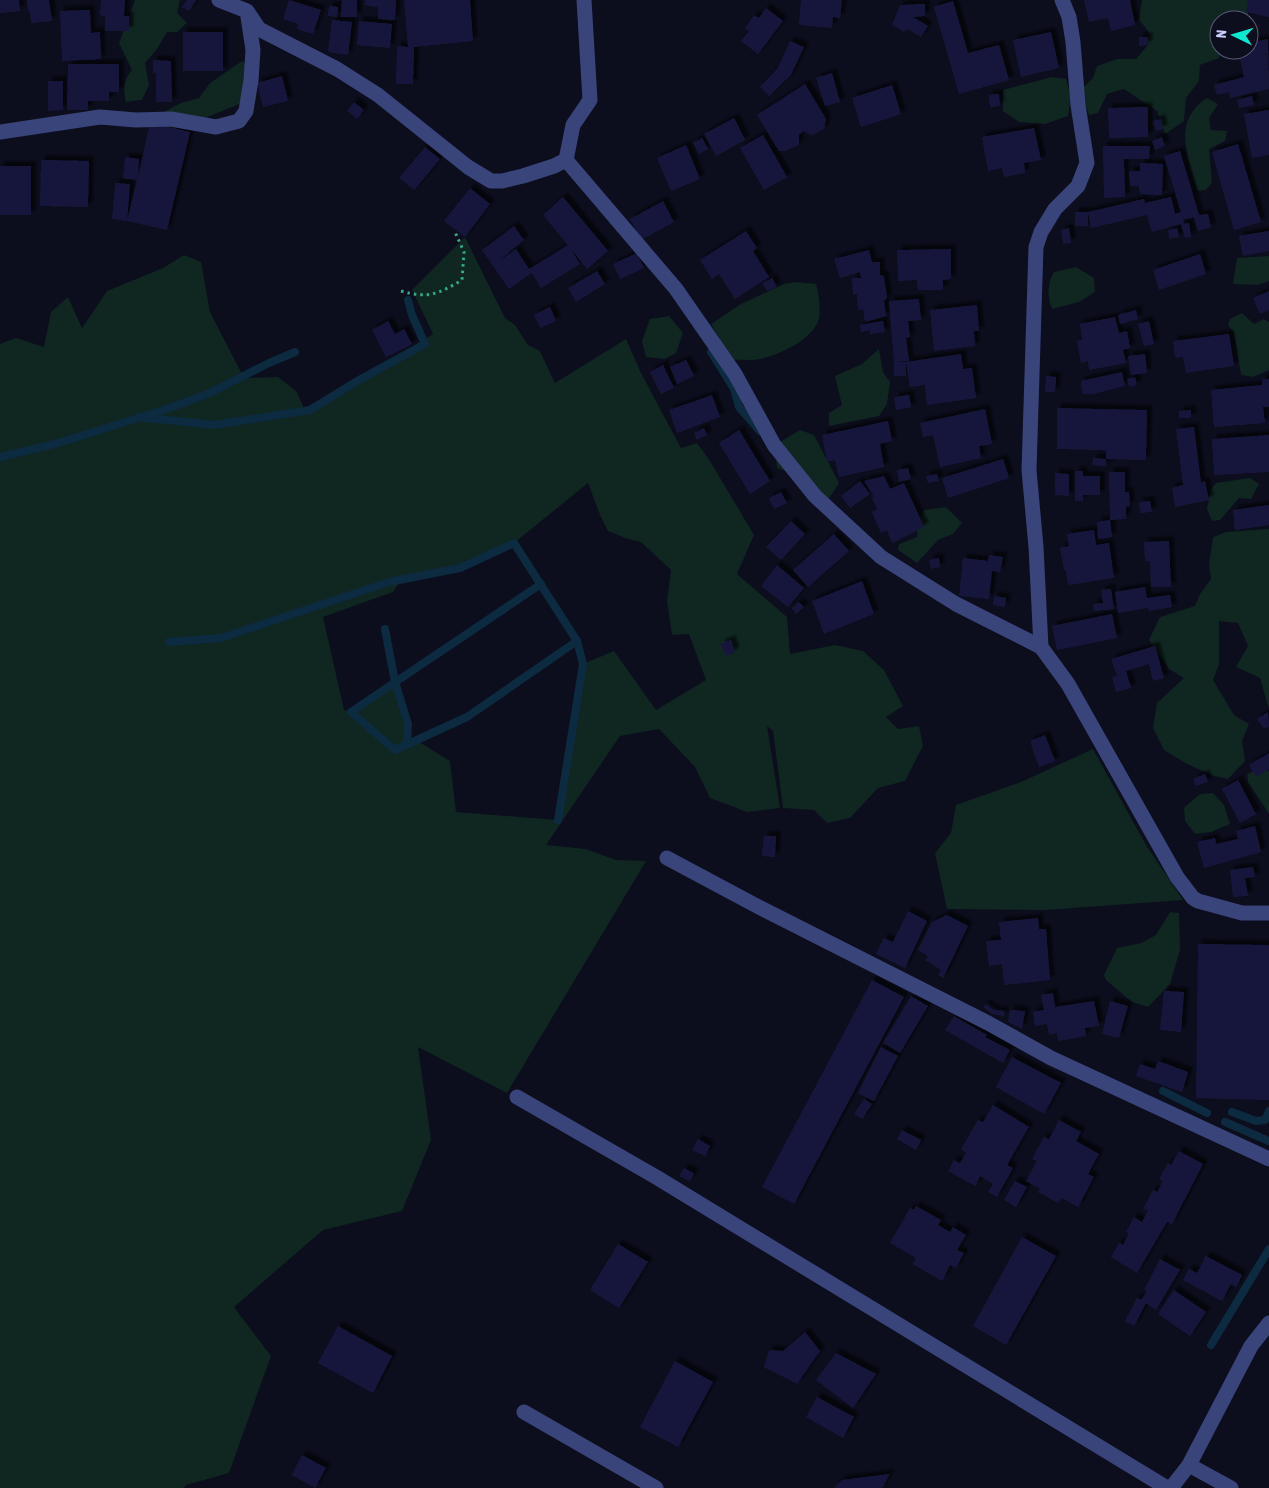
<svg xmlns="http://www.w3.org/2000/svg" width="1269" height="1488" font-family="'Asap Condensed',sans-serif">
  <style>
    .green { fill: #0f2621; fill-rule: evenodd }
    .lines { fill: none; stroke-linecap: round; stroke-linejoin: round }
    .stream { stroke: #0d2b40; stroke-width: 8 }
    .building { fill: #19193d; filter: url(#shadow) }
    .path { stroke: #31aa8a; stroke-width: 3; stroke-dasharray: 2.5 4; stroke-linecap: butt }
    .minor { stroke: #39447a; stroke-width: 15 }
  </style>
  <defs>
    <filter id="shadow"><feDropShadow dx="4.5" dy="-4.5" stdDeviation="1" flood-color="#0009"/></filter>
  </defs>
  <rect width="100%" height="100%" fill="#0c0d1d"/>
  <g class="green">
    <path d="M135 0H180L177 13 187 23 177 32H167L157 49 145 63 149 85 142 100 126 102C123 89 123 81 132 70L119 43Z"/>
    <path d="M1142 0H1248V20H1219V50H1222L1219 58 1200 65 1199 81 1186 98 1184 121 1165 134 1157 111 1124 89 1107 94 1098 113 1089 115 1081 90 1093 78 1097 66 1117 59H1136L1148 45 1149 32 1139 20Z"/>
    <path d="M242 61 259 72 254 98 198 121 179 126 165 135 158 115 181 103 199 98 210 83Z"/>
    <path d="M1052 77 1066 79 1071 97 1068 116 1045 124 1019 122 1003 111V90Z"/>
    <path d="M1207 98 1218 104 1209 118 1211 130 1227 131 1225 141 1209 149 1212 183 1206 190 1198 191C1188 157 1171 122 1207 98Z"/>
    <path d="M465 237 505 318 515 325 528 345 540 351 555 383 626 339 641 373 681 448 697 443 710 461 754 535 737 574 787 617 790 654 835 645 863 651 884 670 903 706 886 717 898 729 919 726 923 746 905 781 878 788 850 818 827 823 814 810 783 808 773 731 767 726 780 808 747 812 710 798 695 767 659 729 620 736 546 845 586 849 616 860 646 861 507 1093 418 1047 431 1140 402 1211 323 1230 234 1307 271 1356 229 1473 186 1485 184 1488H0V344L16 338 44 347 51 312 68 297 82 328 107 291 163 268 184 255 201 262 210 312 244 378 278 377 296 391 306 412 433 334 412 290ZM588 483 600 515 608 531 628 539 641 542 671 570 667 601 672 635 689 634 706 680 656 710 614 651 583 664 558 820 456 812 450 761 416 740 407 744 408 724 395 682 351 712 344 710 323 617 393 592 401 580 460 568 514 543Z"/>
    <path d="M1269 256V281L1258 285 1233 284 1237 258Z"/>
    <path d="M1076 267 1094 278 1095 292 1079 302 1052 309C1047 298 1047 283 1054 272Z"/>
    <path d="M797 282 816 284C819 294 821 309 819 319 813 340 779 355 760 359 751 361 741 359 732 360L711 324 741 304 784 284Z"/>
    <path d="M1242 313 1254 324 1264 319 1269 322V370L1253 377 1241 375 1234 333 1228 325 1230 319Z"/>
    <path d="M669 316 683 333 676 353 665 359 646 357 642 341 650 319Z"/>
    <path d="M879 349 883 372 890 382 887 404 879 416 829 426V413L842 405 835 376 862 364Z"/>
    <path d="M800 430 814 435 839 483 828 500 798 475 777 468 775 445Z"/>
    <path d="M1250 478 1259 484 1251 499 1239 498 1220 520 1212 521 1207 509 1211 489 1216 483Z"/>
    <path d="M946 507 962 523 953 534 938 540 917 563 898 550 899 544 917 537 918 524 924 510Z"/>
    <path d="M1269 529V706H1268L1260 678 1236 667 1248 646 1238 623 1219 621V664L1213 680 1234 715 1249 724 1242 741 1245 761 1228 779 1214 776 1187 764 1164 750 1153 728 1157 703 1184 678 1169 669 1149 640 1160 617 1195 606 1200 594 1211 579 1209 564 1213 537 1226 532Z"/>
    <path d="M1093 749 1146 845 1183 900 1046 910 947 909 935 853 951 833 956 805 1021 782Z"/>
    <path d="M1260 768 1269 771V814L1248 782 1247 774Z"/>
    <path d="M1213 793 1224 805 1230 824 1211 832 1195 834 1185 821 1184 808 1200 794Z"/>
    <path d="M1170 912 1179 913 1180 950 1170 984 1148 1007 1132 1002 1106 980 1104 975 1117 948 1141 943 1156 935Z"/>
  </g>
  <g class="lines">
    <g class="stream">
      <path d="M711 352 734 389 739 407 760 431"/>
      <path d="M139 417 214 425 310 410 359 380 425 344 412 315 408 300"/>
      <path d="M0 457 55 444 170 408 210 393 269 363 295 352"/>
      <path d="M541 584 351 712 395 750 467 717 577 641"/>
      <path d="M385 629 395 682 408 724 407 744"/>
      <path d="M169 642 221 638 389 582 460 568 514 543 577 641 583 664 558 820"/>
      <path d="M1163 1091 1207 1113"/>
      <path d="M1232 1112 1256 1121 1265 1120 1269 1111"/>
      <path d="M1225 1122 1269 1141"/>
      <path d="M1211 1345 1269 1249"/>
    </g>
  </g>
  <g class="building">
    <path d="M0 0H19L20 11 0 13Z"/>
    <path d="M27 0H49L52 21 31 23 30 11H28Z"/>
    <path d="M101 0H125L124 16H129V31H105V16L100 15Z"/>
    <path d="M187 0H196L189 11 182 7Z"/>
    <path d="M289 0 321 10 313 34 297 29 298 24 283 19Z"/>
    <path d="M342 0H357V17H341Z"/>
    <path d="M365 0H396L395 20 378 19V7L364 5Z"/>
    <path d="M404 0H470L473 41 414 47 413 84H396L397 46 408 47Z"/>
    <path d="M801 0H842L840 18 833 17 832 28 799 25Z"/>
    <path d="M1084 0H1130L1135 25 1111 31 1108 18 1089 22Z"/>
    <path d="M1248 0H1269V17L1246 12Z"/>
    <path d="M953 1 968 53 999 45 1009 80 959 94 934 7Z"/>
    <path d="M925 4V16L913 17 928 26 921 37 907 29 904 32 892 25 900 5Z"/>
    <path d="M329 6 338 7 337 17 328 16Z"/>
    <path d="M766 8 783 21 758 54 741 41 749 31 745 28 754 15 759 18Z"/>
    <path d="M90 10 91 33 100 32 101 59 62 61 60 11Z"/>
    <path d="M332 20 352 22 348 55 328 52Z"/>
    <path d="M359 21 392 24 390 48 357 45Z"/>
    <rect x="183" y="32" width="40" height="39"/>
    <path d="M1051 32 1059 68 1021 77 1013 40Z"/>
    <path d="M1139 37H1148V45L1139 46Z"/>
    <path d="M1268 39 1269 89 1230 98 1229 92 1217 95 1214 85 1244 77 1238 50H1249V43Z"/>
    <path d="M790 41 804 47 791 75 769 96 760 87 778 68Z"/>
    <path d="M153 60 171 61 172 102H156V73H153Z"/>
    <path d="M68 64H119V92H109V101H88V110H67Z"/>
    <path d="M832 73 840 102 825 106 816 78Z"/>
    <path d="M282 76 288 101 263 107 257 83Z"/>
    <path d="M48 81H63V110L48 111Z"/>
    <path d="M805 84 826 119 824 129 812 135 804 131 799 135V145L785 151H779L757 115Z"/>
    <path d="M892 85 901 114 861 127 852 98Z"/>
    <path d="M999 94 1000 106 990 107 989 95Z"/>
    <path d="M1252 96 1254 105 1239 108 1237 100Z"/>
    <path d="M354 102 364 110 357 119 347 111Z"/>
    <path d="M1148 107V137L1109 138 1108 108Z"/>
    <path d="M1269 110V155L1252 158 1244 114Z"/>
    <path d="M734 118 745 140 716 156 704 134Z"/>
    <path d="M1161 119 1163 129 1156 131 1153 121Z"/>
    <path d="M150 123 190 132 167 230 127 221 112 219 115 183 130 184 127 221 137 180 123 178 125 157 139 159 138 177Z"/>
    <path d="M1034 128 1041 160 1024 163 1025 173 1004 177 1002 168 988 171 982 137Z"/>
    <path d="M763 135 787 177 764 190 740 148Z"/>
    <path d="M1162 137 1165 146 1155 150 1152 141Z"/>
    <path d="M702 138 708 149 699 154 693 143Z"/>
    <path d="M1238 144 1261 222 1234 230 1212 152Z"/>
    <path d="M686 145 700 179 671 191 657 158Z"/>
    <path d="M1103 146H1150L1149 159H1124L1125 197 1104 198Z"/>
    <path d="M425 147 440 159 414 190 399 178Z"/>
    <path d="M1180 151 1199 215 1208 214 1211 227 1198 231 1194 217 1183 220 1184 224 1189 223 1191 237 1185 238 1181 224 1152 232 1147 215 1091 228 1088 212V226H1075V212H1088L1144 199 1145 203 1171 197 1175 214 1181 212 1164 156Z"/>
    <path d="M41 160 89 161 88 207 40 206Z"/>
    <path d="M1140 163 1163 164 1162 195 1140 194 1139 186H1130L1129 171H1140Z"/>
    <rect x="0" y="166" width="31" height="49"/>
    <path d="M470 188 490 204 465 237 444 221Z"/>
    <path d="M563 197 608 251 587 269 570 248 580 264 541 288 532 273 509 289 482 250 514 226 524 240 497 262 516 249 529 269 568 245 543 215Z"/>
    <path d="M663 201 674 222 641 240 630 219Z"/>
    <path d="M1069 228 1071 243 1063 244 1061 230Z"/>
    <path d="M1177 228 1179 237 1169 239 1168 230Z"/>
    <path d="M746 231 757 248 753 251 769 277 735 299 719 274 712 279 700 260Z"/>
    <path d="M1269 231V251L1243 256 1239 236Z"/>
    <path d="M951 249V279L943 280V290H918L917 280 898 281 897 250Z"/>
    <path d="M869 250 872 262H880V275L884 276 887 298 884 301 886 316 865 322 863 309 858 310 857 294 853 295 852 278H861L860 272 840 278 834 259Z"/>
    <path d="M637 253 644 268 620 279 613 264Z"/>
    <path d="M1200 254 1206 274 1159 290 1153 270Z"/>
    <path d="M597 271 605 284 576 302 568 288Z"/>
    <path d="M772 278 777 287 767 291 763 283Z"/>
    <path d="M1269 291V310L1260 314 1253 298Z"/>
    <path d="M919 299 921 320 908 321 910 337 906 338 909 361 894 362H906V376H894V362L889 301Z"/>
    <path d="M977 305 979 331H974L975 346 934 351 930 310Z"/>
    <path d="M550 307 556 321 540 328 534 315Z"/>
    <path d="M1136 310 1138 319 1120 324 1118 315Z"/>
    <path d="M1115 317 1119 333 1127 331 1130 348 1123 350 1126 363 1089 370 1088 361 1081 363 1077 341 1082 340 1080 324Z"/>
    <path d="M388 321 395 334 404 329 412 344 386 357 372 330Z"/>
    <path d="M883 321 885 332 870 334V330L861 332 860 325Z"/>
    <path d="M1149 321 1154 344 1144 346 1138 324Z"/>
    <path d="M1229 334 1234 366 1186 373 1183 357 1175 358 1173 341Z"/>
    <path d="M961 354 963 369 972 368 976 398 927 405 925 385 910 387 906 362Z"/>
    <path d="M1145 354 1147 373 1131 375 1128 356Z"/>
    <path d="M686 360 694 376 677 384 670 367Z"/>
    <path d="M663 365 674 388 661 394 650 372Z"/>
    <path d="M1122 372 1125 386 1093 394H1082L1081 381Z"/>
    <path d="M1046 376 1056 377 1055 392H1045Z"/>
    <path d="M1135 377 1137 385 1129 387 1127 379Z"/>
    <path d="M1262 379H1269V407H1263L1265 423 1214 427 1211 390 1262 385Z"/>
    <path d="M712 395 720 417 677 433 669 410Z"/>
    <path d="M909 395 911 407 896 410 894 397Z"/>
    <path d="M1057 408 1147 410 1146 460 1106 459V450L1057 449Z"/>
    <path d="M985 409 992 444 979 446 981 458 940 467 933 435 923 437 920 423Z"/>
    <path d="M1191 410V418H1179V411Z"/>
    <path d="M888 421 892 441 880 444 884 467 839 477 835 460 827 462 822 435Z"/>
    <path d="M1194 427 1201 483 1205 481 1209 500 1175 507 1172 488 1183 485 1176 429Z"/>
    <path d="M704 428 707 435 697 440 694 433Z"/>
    <path d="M739 430 770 481 750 494 719 443Z"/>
    <path d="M1269 435V472L1214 475 1212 439Z"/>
    <path d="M1093 458 1106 459V466L1092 465Z"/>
    <path d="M1003 459 1009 478 948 498 942 478Z"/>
    <path d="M908 468 911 479 899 482 897 470Z"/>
    <path d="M1075 471H1083V476H1100V495H1083V501H1075Z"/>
    <path d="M1109 472H1125V492H1129L1130 506 1126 507V519L1110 520Z"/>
    <path d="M1055 473 1069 474V496L1055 495Z"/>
    <path d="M937 474 939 481 928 483 926 476Z"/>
    <path d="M884 476 890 489 904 483 924 527 892 543 887 530 881 533 872 512 877 509 872 498 874 497 864 481Z"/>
    <path d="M860 481 870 494 850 508 841 496Z"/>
    <path d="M781 492 787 503 774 509 769 498Z"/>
    <path d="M1150 501 1152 512 1140 513 1139 502Z"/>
    <path d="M1269 505V525L1235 530 1233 510Z"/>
    <path d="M1110 520 1112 537 1098 539 1097 522Z"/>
    <path d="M791 521 805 534 781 560 766 547Z"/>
    <path d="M1094 530 1096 545 1109 543 1114 578 1068 585 1066 570H1064L1060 548 1069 546 1067 534Z"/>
    <path d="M834 534 849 551 808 587 793 570Z"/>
    <path d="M1169 541 1171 587H1151L1150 561H1145L1144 542Z"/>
    <path d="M989 555 1003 557 1000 572 992 571 989 599 959 596 963 558 988 561Z"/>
    <path d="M939 558 940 567 931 569 929 560Z"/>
    <path d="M777 565 804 588 788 607 761 586Z"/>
    <path d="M862 581 874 614 824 634 812 601Z"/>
    <path d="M1145 587 1147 598 1170 595 1172 607 1149 611 1148 608 1118 613 1115 592Z"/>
    <path d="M1111 589 1114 609 1094 611 1093 604 1103 603 1101 590Z"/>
    <path d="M994 596 1006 598 1005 607 993 605Z"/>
    <path d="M799 602 804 607 796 614 792 608Z"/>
    <path d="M1112 614 1117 638 1057 650 1052 626Z"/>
    <path d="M731 640 735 652 726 656 720 644Z"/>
    <path d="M1155 646 1164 678 1153 681 1149 664 1126 671 1131 688 1116 692 1112 677 1117 676 1111 659Z"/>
    <path d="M1268 712 1269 726 1264 729 1257 719Z"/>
    <path d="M1045 735 1055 761 1039 767 1030 741Z"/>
    <path d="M1269 753V769L1256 777 1249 765Z"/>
    <path d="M1205 774 1208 782 1196 786 1193 779Z"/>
    <path d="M1238 780 1256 814 1240 823 1222 789Z"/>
    <path d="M1255 826 1261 852 1204 868 1197 842 1215 838 1216 844 1238 839 1236 831Z"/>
    <path d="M764 836H776L775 857 762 856Z"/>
    <path d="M1253 867 1255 877 1245 878 1248 896 1233 897 1230 870Z"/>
    <path d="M908 911 927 921 905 968 876 954 884 938 893 942Z"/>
    <path d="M947 915 968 926 943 978 938 975 941 970 925 960 928 956 918 950 932 922Z"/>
    <path d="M1038 918 1039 929H1046L1050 980 1004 985 1002 964 989 966 986 941 1001 940 999 922Z"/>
    <path d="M1198 944 1269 945V1100L1196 1098Z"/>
    <path d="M872 980 904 997 794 1204 762 1187Z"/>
    <path d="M1164 991 1184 992 1181 1032 1160 1030Z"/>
    <path d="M1053 993 1055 1007 1094 1001 1099 1026 1085 1028 1086 1036 1058 1041 1057 1033 1049 1035 1047 1024 1035 1026 1033 1012 1044 1010 1041 995Z"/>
    <path d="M911 996 928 1006 900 1053 883 1043Z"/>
    <path d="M1110 1001 1128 1006 1119 1038 1102 1034Z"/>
    <path d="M986 1004 994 1010 1004 1011V1016L992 1014 983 1007Z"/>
    <path d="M1010 1010 1025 1011 1022 1029 1008 1022Z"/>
    <path d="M954 1016 987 1035 985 1037 1010 1050 1003 1063 945 1030Z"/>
    <path d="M881 1047 898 1056 874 1101 858 1093Z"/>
    <path d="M1012 1057 1061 1083 1044 1114 996 1087Z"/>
    <path d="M1158 1061 1188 1072 1182 1092 1136 1076 1140 1064 1155 1069Z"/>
    <path d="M864 1099 872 1104 862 1119 854 1114Z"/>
    <path d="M993 1105 1029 1127 1007 1165 1013 1168 997 1197 988 1192 993 1184 980 1176 975 1186 948 1171 954 1160 960 1163 966 1153 961 1149 978 1120 983 1122Z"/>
    <path d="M1059 1120 1081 1132 1076 1141 1099 1154 1088 1174 1094 1177 1078 1207 1062 1198 1058 1203 1038 1192 1040 1189 1026 1181 1037 1161 1032 1159 1044 1137 1049 1139Z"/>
    <path d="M902 1130 921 1140 916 1150 897 1139Z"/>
    <path d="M698 1139 710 1146 705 1156 692 1150Z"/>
    <path d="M1179 1151 1203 1164 1172 1224 1167 1222 1137 1273 1111 1257 1119 1243 1123 1245 1129 1233 1126 1232 1134 1217 1142 1222 1148 1210 1143 1209 1153 1190 1157 1192 1163 1181 1159 1179 1168 1163 1171 1165Z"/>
    <path d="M684 1168 694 1173 690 1181 679 1176Z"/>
    <path d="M1015 1181 1027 1187 1016 1207 1004 1200Z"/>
    <path d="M916 1206 941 1220 938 1225 950 1232 953 1227 966 1235 957 1250 964 1253 956 1268 950 1265 942 1281 913 1264 916 1258 890 1243 910 1208 914 1210Z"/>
    <path d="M1022 1237 1056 1256 1006 1345 973 1326Z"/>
    <path d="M618 1244 648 1262 619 1308 590 1290Z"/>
    <path d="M1206 1256 1242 1275 1236 1287 1231 1284 1222 1301 1183 1280 1189 1269 1197 1273Z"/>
    <path d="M1160 1259 1180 1270 1156 1310 1146 1303 1134 1326 1125 1321 1137 1298 1141 1300 1147 1291 1144 1290Z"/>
    <path d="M1174 1290 1206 1312 1190 1336 1158 1314Z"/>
    <path d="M338 1326 392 1356 373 1393 318 1363Z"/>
    <path d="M805 1332 820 1351 797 1384 764 1367 769 1350 783 1351Z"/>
    <path d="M836 1353 876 1374 853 1408 816 1380Z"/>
    <path d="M675 1361 713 1382 678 1447 640 1427Z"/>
    <path d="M817 1397 854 1417 843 1438 806 1417Z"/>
    <path d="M302 1455 326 1468 315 1488 292 1475Z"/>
    <path d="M890 1474 882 1488H834L842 1480Z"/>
  </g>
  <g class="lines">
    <path class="path" d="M401 291C429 299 438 294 462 280L464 252 455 232"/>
    <g class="minor">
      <path d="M219 0 247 11 259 29 337 69 378 95 468 167 491 181H502L523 176 554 166 566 160"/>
      <path d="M584 0 590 100 573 125 566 160 676 289 735 374 774 445 815 496 881 557 956 604 1041 647"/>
      <path d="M1062 0 1069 17 1073 42 1078 105 1087 163 1078 186 1055 209 1041 232 1036 247 1029 470 1036 547 1041 647 1068 684 1177 877 1193 898 1198 901 1242 913H1269"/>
      <path d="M0 132 100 117 136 120 171 119 216 127 239 121 246 111 251 80 253 50 248 17"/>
      <path d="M667 858 755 905 988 1023 1051 1058 1269 1159"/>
      <path d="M517 1097 656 1177 1167 1488"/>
      <path d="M524 1412 656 1488"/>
      <path d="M1189 1465 1231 1488"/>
      <path d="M1171 1488 1189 1465 1251 1346 1269 1323"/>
    </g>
  </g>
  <g transform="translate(1234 35) rotate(275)"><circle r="24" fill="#0c0d1d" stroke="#585a77"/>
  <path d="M0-4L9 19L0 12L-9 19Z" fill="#08ebd2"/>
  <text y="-8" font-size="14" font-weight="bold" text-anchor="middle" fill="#cacefd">N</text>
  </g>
</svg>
